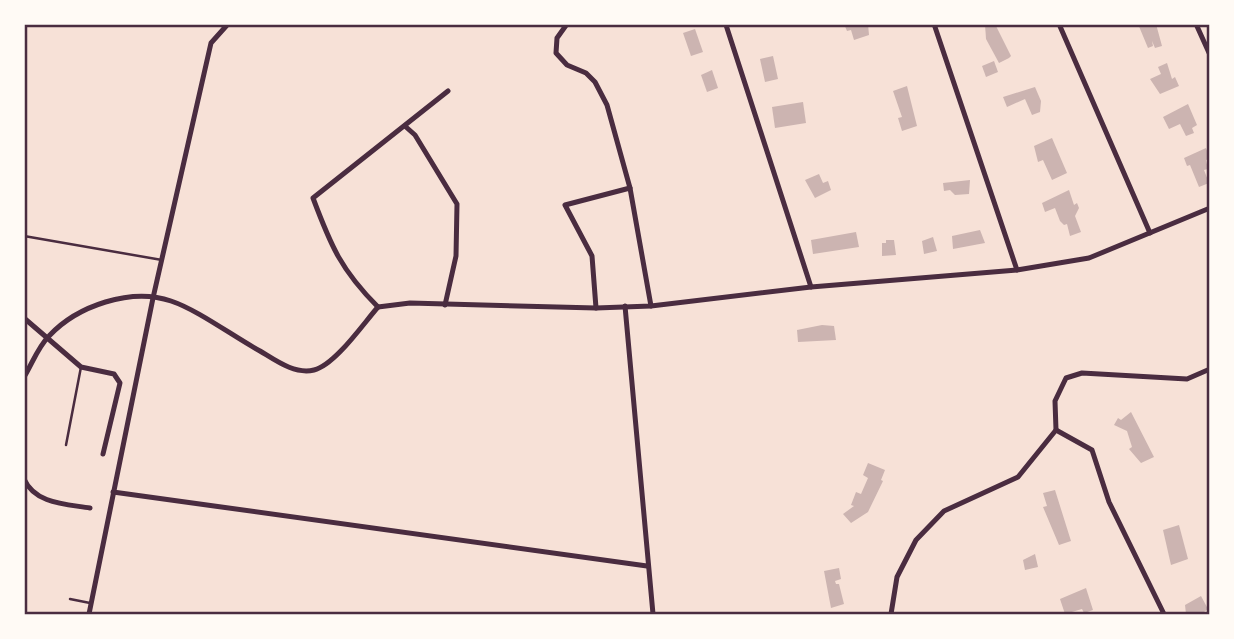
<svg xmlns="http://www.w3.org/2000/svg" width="1234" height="639" font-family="'Source Sans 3',sans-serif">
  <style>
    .building { fill: #ccb4b1 }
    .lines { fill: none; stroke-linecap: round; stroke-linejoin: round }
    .service { stroke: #4a2c40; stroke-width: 2.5 }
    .minor { stroke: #4a2c40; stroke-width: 5 }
    .neatline { fill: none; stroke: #4a2c40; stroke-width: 2.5 }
  </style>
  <rect width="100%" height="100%" fill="#f7e1d7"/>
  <g class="building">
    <path d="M844 24H868L869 35 854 40 851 30 847 31Z"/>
    <path d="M985 24H995L1011 56 1009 58 999 63 986 39Z"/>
    <path d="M1138 24H1156L1162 46 1155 48 1152 41 1153 46 1148 48Z"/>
    <path d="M695 29 703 52 691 56 683 33Z"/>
    <path d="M773 56 778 79 765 82 760 59Z"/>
    <path d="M994 61 998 72 986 77 982 66Z"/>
    <path d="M1167 63 1172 79 1175 77 1179 86 1160 94 1150 79 1161 74 1158 67Z"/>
    <path d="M712 70 718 88 707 92 701 75Z"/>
    <path d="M907 86 917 126 902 131 898 118 902 117 893 91Z"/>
    <path d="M1035 87 1041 101 1040 112 1032 115 1025 99 1007 107 1003 97Z"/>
    <path d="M803 102 806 123 775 128 772 107Z"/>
    <path d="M1188 104 1197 125 1192 128 1194 133 1186 136 1180 124 1169 129 1163 117Z"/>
    <path d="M1052 138 1067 173 1052 180 1043 160 1038 162 1034 146Z"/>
    <path d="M1206 148 1210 159 1206 160 1208 169 1204 170 1209 183 1199 187 1190 165 1187 166 1184 158Z"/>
    <path d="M819 174 823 183 828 181 831 190 815 198 805 180Z"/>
    <path d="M970 180 969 194 955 195 950 190 944 191 943 183Z"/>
    <path d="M1069 190 1074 205 1077 203 1079 208 1075 216 1081 232 1070 236 1067 224 1064 225 1060 221 1055 208 1045 212 1042 203Z"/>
    <path d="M980 230 985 243 953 249 952 236Z"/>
    <path d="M856 232 859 247 813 254 811 240Z"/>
    <path d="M933 237 937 251 924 254 922 241Z"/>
    <path d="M886 240H894L896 255 882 256V243H886Z"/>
    <path d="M822 325 834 326 836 340 798 342 797 330Z"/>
    <path d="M1131 412 1154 457 1141 463 1129 449 1132 447 1127 431 1114 425 1118 418 1121 420Z"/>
    <path d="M868 463 885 470 881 480 883 481 868 512 851 523 843 514 854 506 851 505 856 492 861 494 868 478 863 475Z"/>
    <path d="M1055 490 1071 541 1059 545 1043 507 1047 506 1043 493Z"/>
    <path d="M1179 525 1188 559 1171 565 1163 530Z"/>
    <path d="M1035 554 1038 567 1025 570 1023 560Z"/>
    <path d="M839 568 841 579 835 581 836 584H839L844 604 831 608 824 571Z"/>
    <path d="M1086 588 1093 610 1084 613 1082 609 1065 614 1060 599Z"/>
    <path d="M1201 596 1208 609 1204 612 1205 614H1186L1185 605Z"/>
  </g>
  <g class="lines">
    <g class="service">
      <path d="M24 236 162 260"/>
      <path d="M66 445 81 367"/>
      <path d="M70 599 90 603"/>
    </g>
    <g class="minor">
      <path d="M567 24 557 38 556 53 567 65 586 73 595 82 607 105 630 188 651 306"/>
      <path d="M934 24 1017 270"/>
      <path d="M1059 24 1150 233"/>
      <path d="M1196 24 1210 55"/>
      <path d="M726 25 811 287"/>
      <path d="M406 127 415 135 457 204 456 256 445 305"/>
      <path d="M625 306 653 614"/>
      <path d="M378 307 410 303 596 308 651 306 811 287 1017 270 1089 258 1210 208"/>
      <path d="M378 307C341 270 331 246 313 198L448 91"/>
      <path d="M596 308 592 256 565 205 630 188"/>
      <path d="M24 318 81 367 114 374 120 383 103 454"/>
      <path d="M24 377C32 364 38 347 49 336 77 306 131 287 171 301 198 310 234 337 260 351 275 360 295 375 314 370 335 365 363 324 378 307"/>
      <path d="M1056 430 1092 450 1109 502 1164 614"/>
      <path d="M24 479C35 504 66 504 90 508"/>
      <path d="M113 492 647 566"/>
      <path d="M89 614 153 298 211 43 228 24"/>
      <path d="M891 614 897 577 916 540 944 511 1018 477 1056 430 1055 401 1066 378 1082 373 1187 379 1210 369"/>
    </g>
  </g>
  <rect width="1234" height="639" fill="none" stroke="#fffaf5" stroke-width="52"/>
  <rect x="26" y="26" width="1182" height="587" class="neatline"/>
</svg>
